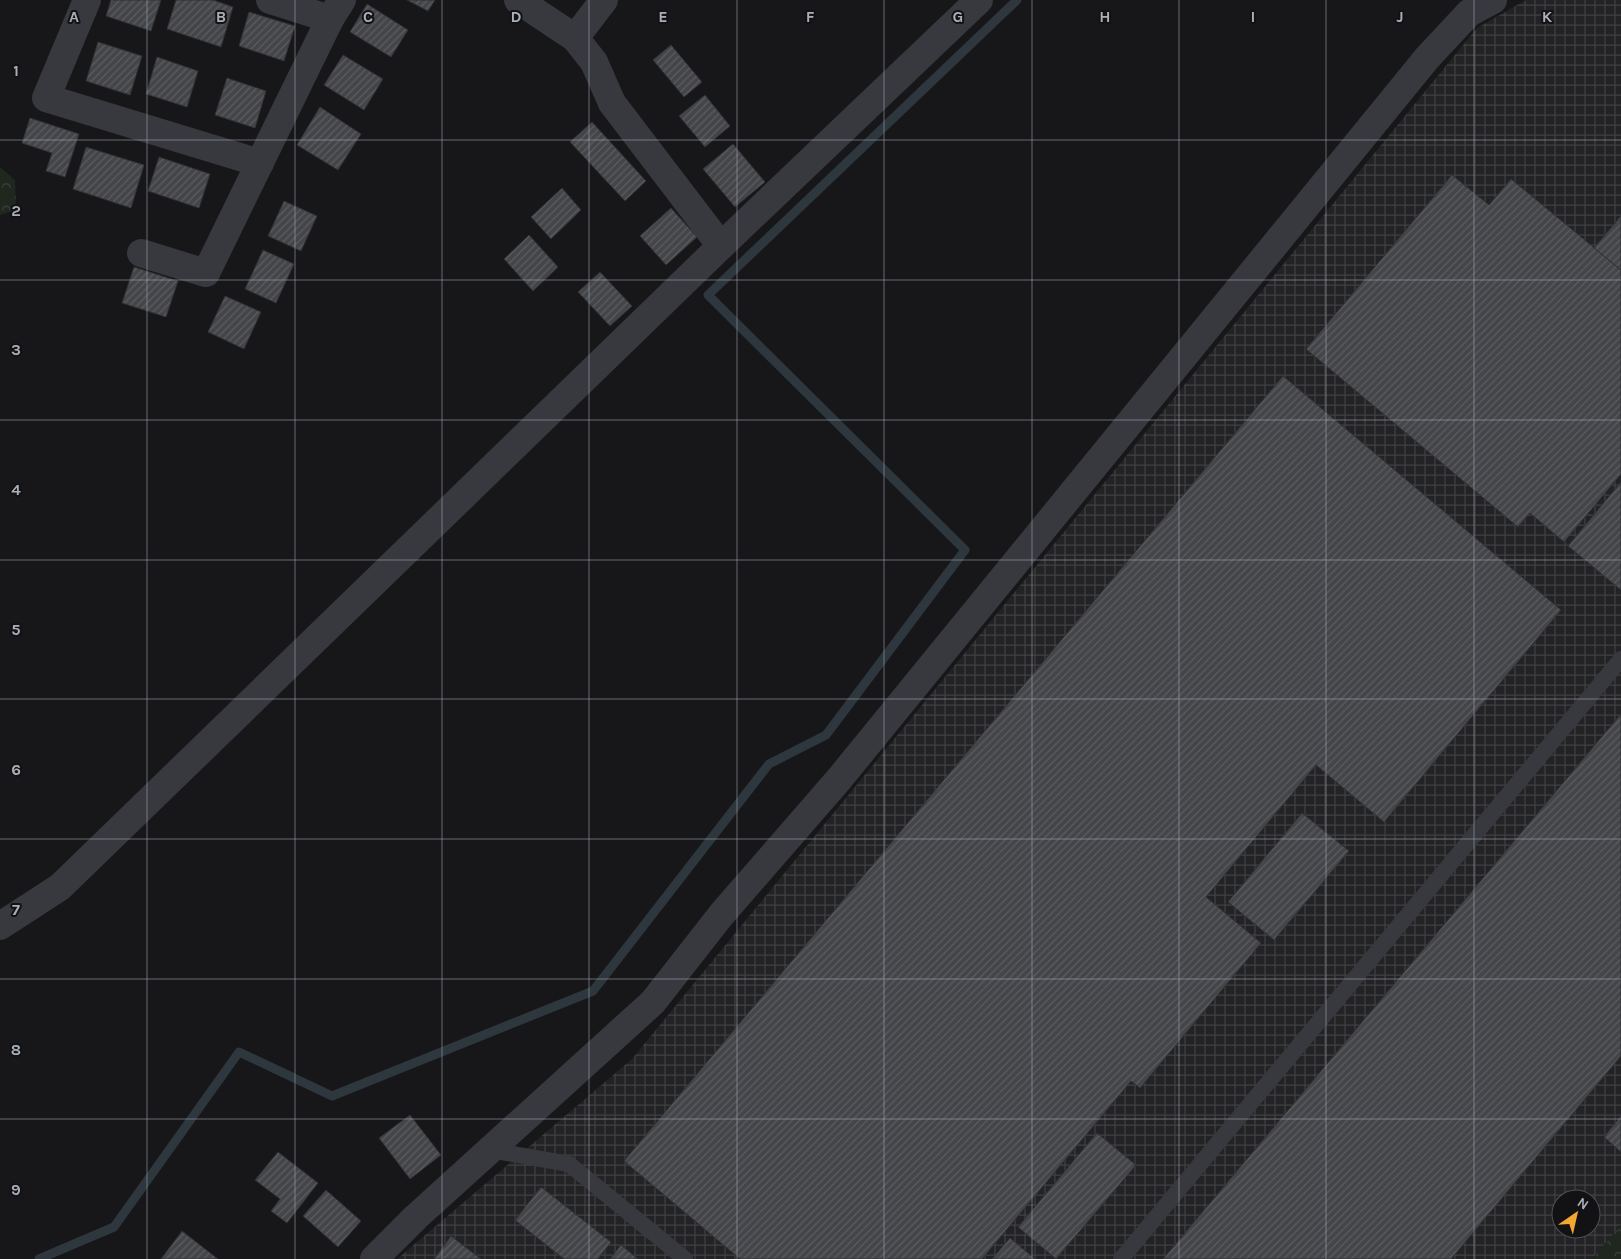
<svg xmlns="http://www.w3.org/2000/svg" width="1621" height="1259" font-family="Karla,sans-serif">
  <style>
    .industrial { fill: url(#industrial-grid); fill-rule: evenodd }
    .forest { fill: url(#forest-crowns) }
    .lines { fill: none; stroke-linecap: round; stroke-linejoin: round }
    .stream { stroke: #2d373d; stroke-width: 9 }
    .building { fill: url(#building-hatch); stroke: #313135 }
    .service { stroke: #38393e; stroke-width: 16 }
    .minor { stroke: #38393e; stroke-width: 28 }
    .tertiary { stroke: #38393e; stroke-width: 28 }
    .grid { fill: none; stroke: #a9afb9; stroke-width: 1; stroke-opacity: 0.55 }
    .grid-label { font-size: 16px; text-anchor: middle; font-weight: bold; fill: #a9afb9; stroke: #121214; stroke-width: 4; stroke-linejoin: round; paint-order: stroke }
  </style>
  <defs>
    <pattern id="industrial-grid" width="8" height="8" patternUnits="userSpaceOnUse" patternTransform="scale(1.25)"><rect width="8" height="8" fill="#232326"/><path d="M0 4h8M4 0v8" fill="none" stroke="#404043"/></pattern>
    <pattern id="forest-crowns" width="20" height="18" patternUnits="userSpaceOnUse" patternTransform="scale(1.25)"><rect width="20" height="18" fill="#1f271f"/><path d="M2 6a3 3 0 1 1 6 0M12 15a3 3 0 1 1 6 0" fill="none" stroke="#3d443d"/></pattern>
    <pattern id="building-hatch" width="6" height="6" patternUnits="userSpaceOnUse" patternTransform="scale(1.25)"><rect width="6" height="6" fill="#434549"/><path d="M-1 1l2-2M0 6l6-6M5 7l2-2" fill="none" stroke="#5b5d61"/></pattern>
  </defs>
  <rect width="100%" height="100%" fill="#171719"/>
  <path class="industrial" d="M1526 0H1621V1225L1592 1259H397L632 1059 1477 28ZM1561 1199H1591V1229H1561Z"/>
  <g class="forest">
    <path d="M0 167 15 180 16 210 0 215Z"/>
    <path d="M1621 1225V1259H1592Z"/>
  </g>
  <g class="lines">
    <path class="stream" d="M39 1259 114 1227 239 1052 332 1096 593 991 769 764 826 735 965 550 708 295 1017 0"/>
  </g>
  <g class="building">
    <path d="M111 0H161L151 31 106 16Z"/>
    <path d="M176 0H213L233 7 221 47 167 29Z"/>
    <path d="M407 0H435L428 11Z"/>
    <path d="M367 4 408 30 391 57 350 32Z"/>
    <path d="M249 12 295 26 284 61 239 46Z"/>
    <path d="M98 42 142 56 130 95 86 81Z"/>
    <path d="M671 45 702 82 684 97 653 60Z"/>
    <path d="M343 55 383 79 364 110 324 85Z"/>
    <path d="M157 57 198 71 187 107 146 94Z"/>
    <path d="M227 78 266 91 255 128 215 115Z"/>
    <path d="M705 95 730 126 705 147 679 116Z"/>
    <path d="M320 107 361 134 338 170 297 145Z"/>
    <path d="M30 118 79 134 65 177 46 171 52 153 22 143Z"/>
    <path d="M592 122 646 181 625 201 570 142Z"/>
    <path d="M733 144 765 182 735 207 703 169Z"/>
    <path d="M86 147 144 165 131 208 73 189Z"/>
    <path d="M159 157 210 174 199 208 148 191Z"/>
    <path d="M1452 175 1489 205 1511 179 1621 270V474L1564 542 1530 513 1518 527 1306 349Z"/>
    <path d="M562 188 581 210 551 239 531 217Z"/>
    <path d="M284 201 317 216 301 251 268 236Z"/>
    <path d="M671 208 697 237 666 265 640 236Z"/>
    <path d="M1621 216V270L1594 248Z"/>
    <path d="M529 235 558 267 533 291 504 259Z"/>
    <path d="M263 250 294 264 276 303 245 289Z"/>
    <path d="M134 267 178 281 166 317 122 303Z"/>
    <path d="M600 272 632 306 610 326 578 292Z"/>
    <path d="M225 296 261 312 244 349 208 332Z"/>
    <path d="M1283 376 1561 610 1384 822 1316 765 1206 897 1261 943 1140 1088 1131 1081 982 1259H740L624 1161Z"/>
    <path d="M1621 482V590L1568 546Z"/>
    <path d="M1621 714V1056L1451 1259H1163Z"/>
    <path d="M1302 813 1349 851 1274 940 1228 902Z"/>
    <path d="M410 1115 441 1155 410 1179 379 1138Z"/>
    <path d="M1621 1116V1152L1604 1137Z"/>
    <path d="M1097 1133 1136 1165 1056 1259 1018 1227Z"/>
    <path d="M278 1152 318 1183 287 1223 271 1211 280 1199 255 1180Z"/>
    <path d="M541 1187 611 1242 598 1259H564L515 1220Z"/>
    <path d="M326 1190 361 1221 338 1247 303 1216Z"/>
    <path d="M182 1231 218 1259H161Z"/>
    <path d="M451 1236 481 1259H434Z"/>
    <path d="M1010 1238 1035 1259H992Z"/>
    <path d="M621 1245 638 1259H610Z"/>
  </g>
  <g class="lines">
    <g class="service">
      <path d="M490 1150 569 1164 685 1259"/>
      <path d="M1121 1259 1621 659"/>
    </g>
    <g class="minor">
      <path d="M87 0 46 98 260 163"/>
      <path d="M270 0 330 19"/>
      <path d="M518 0 575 38 594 62 612 103 721 246"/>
      <path d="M575 38 604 0"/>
      <path d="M141 253 206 273 330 19 342 0"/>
      <path d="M0 926 60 887 721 246 979 0"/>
    </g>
    <path class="tertiary" d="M374 1259 416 1217 653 1002 721 915 840 778 1427 58 1469 13 1493 0"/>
  </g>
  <path class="grid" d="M147 0V1259M295 0V1259M442 0V1259M589 0V1259M737 0V1259M884 0V1259M1032 0V1259M1179 0V1259M1326 0V1259M1474 0V1259M0 140H1621M0 280H1621M0 420H1621M0 560H1621M0 699H1621M0 839H1621M0 979H1621M0 1119H1621"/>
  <g class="grid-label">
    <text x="74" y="22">A</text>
    <text x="221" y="22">B</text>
    <text x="368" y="22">C</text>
    <text x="516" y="22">D</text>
    <text x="663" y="22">E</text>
    <text x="810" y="22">F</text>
    <text x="958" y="22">G</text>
    <text x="1105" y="22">H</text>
    <text x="1253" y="22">I</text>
    <text x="1400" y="22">J</text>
    <text x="1547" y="22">K</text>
    <text x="16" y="76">1</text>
    <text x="16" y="216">2</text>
    <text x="16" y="355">3</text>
    <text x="16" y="495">4</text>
    <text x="16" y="635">5</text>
    <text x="16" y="775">6</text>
    <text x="16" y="915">7</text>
    <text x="16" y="1055">8</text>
    <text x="16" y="1195">9</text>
  </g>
  <g transform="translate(1576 1214) rotate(34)"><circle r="24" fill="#121214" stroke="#4e5156"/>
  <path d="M0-4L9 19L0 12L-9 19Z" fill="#f4a633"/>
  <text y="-8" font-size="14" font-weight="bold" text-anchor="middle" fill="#a9afb9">N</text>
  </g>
</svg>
